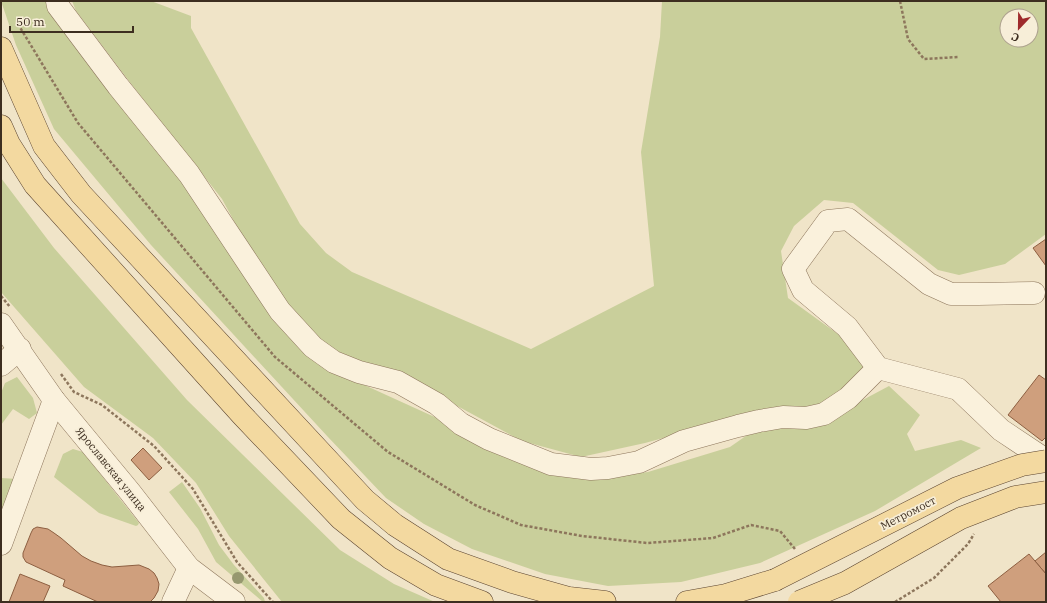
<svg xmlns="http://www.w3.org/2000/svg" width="1047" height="603" font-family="'IBM Plex Serif',serif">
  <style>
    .green { fill: #c9cf9b; fill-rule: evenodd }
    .building { fill: #cf9f7d; stroke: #8d5f41 }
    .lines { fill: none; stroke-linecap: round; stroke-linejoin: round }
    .minor-casing { stroke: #8d765c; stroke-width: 23 }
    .major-casing { stroke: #5b4430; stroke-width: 23 }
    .path { stroke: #8d765c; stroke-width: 2.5; stroke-dasharray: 3 2; stroke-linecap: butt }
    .minor { stroke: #faf1dc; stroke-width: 22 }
    .major { stroke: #f3d9a0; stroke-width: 22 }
    .major-bridge-casing { stroke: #5b4430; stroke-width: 23; stroke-linecap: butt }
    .major-bridge { stroke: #f3d9a0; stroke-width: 22 }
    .tree { fill: #96986f }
    .labels { text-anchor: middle; stroke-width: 3.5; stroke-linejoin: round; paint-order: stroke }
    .street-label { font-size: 11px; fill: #3d2e20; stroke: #f7eed8 }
  </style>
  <rect width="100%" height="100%" fill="#f0e4c8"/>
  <g class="green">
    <path d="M1 1H46L47 3 155 145 216 228 262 300 316 363 450 424 516 459 587 480 648 472 730 447 753 431 827 419 889 386 920 415 907 434 915 451 961 440 981 448 875 511 760 563 681 582 608 586 545 574 472 549 424 524 386 498 328 437 151 245 54 129 16 45Z"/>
    <path d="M72 1H151L191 16V28L300 224 326 253 352 272 531 349 654 286 641 152 660 37 662 1H1046V234L1005 264 959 275 938 270 853 203 824 200 794 226 781 251 788 298 878 363 855 382 814 409 740 417 645 443 581 457 522 441 411 381 360 365 314 338 265 278 222 199 132 85 76 11ZM1007 16H1031V40H1007Z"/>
    <path d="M1 178 54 248 187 400 340 550 394 584 435 602H282L229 536 196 483 153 438 84 387 1 292Z"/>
    <path d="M17 377 33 398 37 413 29 419 13 409 1 425V393L5 383Z"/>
    <path d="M73 449 83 452 139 523 138 525 136 526 99 513 54 477 63 454Z"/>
    <path d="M1 478 18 479 1 528Z"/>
    <path d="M182 482 200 508 219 545 234 565 264 598 265 602H263L216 562 198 529 169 492Z"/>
  </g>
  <g class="building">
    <path d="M1046 239V266L1033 248Z"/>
    <path d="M1039 375 1046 380V437L1042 441 1008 415Z"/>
    <path d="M143 448 162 468 149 480 131 460Z"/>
    <path d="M37 527 48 529 54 533 61 538 82 556 91 561 102 565 112 567 139 565 149 569 154 573 157 578 159 584 158 591 154 598 150 602H98L63 586 65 580 26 562 23 557V553L31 533 33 529Z"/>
    <path d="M1046 552V574L1035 561Z"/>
    <path d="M1029 554 1046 574V602H1001L988 586Z"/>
    <path d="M20 574 50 586 43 602H9Z"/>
  </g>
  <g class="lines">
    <defs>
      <g id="minor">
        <path d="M57 1 58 6 118 86 189 174 280 311 313 347 334 362 359 372 398 382 437 404 461 424 489 439 551 464 591 469 608 468 639 462 684 441 738 426 759 421 783 417 806 418 824 414 848 398 878 368"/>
        <path d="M1034 293 978 294H951L929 284 848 219 828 221 793 269 803 290 847 327 878 368 958 389 1001 430 1046 460"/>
        <path d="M1 324 54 400 130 492 189 568 234 602"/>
        <path d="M1 365 20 349"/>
        <path d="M1 544 54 400"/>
        <path d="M173 602 189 568"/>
      </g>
      <g id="major">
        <path d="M1 48 44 146 81 194 365 500 395 525 448 559 512 582 569 598 605 602"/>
        <path d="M1 126 9 144 35 185 242 415 341 519 390 558 436 585 482 602"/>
        <path d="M687 602 726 595 775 580"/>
      </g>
    </defs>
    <use href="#minor" class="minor-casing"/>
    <use href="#major" class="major-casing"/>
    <g class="path">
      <path d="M900 1 908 39 924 59 959 57"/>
      <path d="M18 24 78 123 275 357 388 452 475 505 521 525 582 536 647 543 713 538 751 525 780 531 795 549"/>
      <path d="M1 296 10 307"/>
      <path d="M61 374 74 392 102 405 154 446 193 489 237 562 273 602"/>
      <path d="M895 602 934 578 968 544 974 534"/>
    </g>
    <use href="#minor" class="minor"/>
    <use href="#major" class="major"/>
    <defs>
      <g id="major-bridge">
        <path d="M775 580 957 488 1022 465 1046 461"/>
        <path d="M799 602 845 583 961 518 1015 497 1046 492"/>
      </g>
    </defs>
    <use href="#major-bridge" class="major-bridge-casing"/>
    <use href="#major-bridge" class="major-bridge"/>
  </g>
  <circle class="tree" cx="238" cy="578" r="6"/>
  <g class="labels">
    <g class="street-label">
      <text transform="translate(111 469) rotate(51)" y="4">Ярославская улица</text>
      <text transform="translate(908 513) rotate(-27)" y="4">Метромост</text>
    </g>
  </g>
  <rect width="1047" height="603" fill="none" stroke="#3d2e20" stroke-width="4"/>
  <g transform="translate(1019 28) rotate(202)"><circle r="19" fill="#f7eed8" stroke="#ada18e"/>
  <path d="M0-3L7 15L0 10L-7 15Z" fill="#9e2a2b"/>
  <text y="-6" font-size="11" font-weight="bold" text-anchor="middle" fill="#3d2e20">С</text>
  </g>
  <path d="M10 26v6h123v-6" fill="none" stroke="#3d2e20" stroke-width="2"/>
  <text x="16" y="26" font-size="12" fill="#3d2e20" stroke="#f7eed8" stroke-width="3" paint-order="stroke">50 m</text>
</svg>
